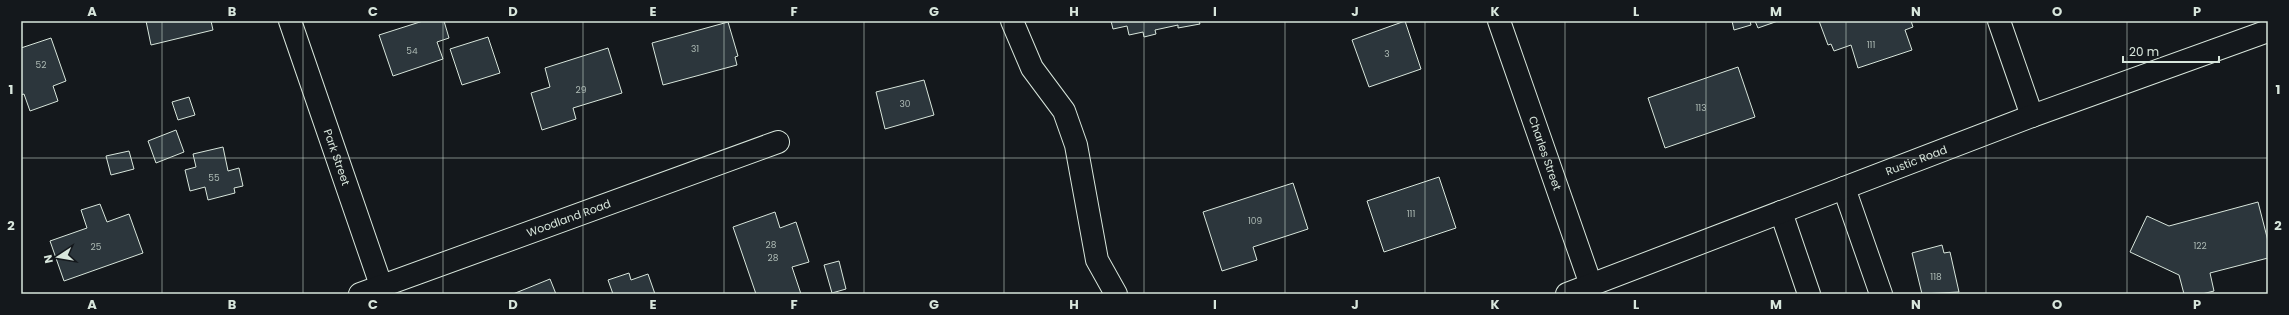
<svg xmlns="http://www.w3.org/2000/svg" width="2289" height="315" font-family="Poppins,sans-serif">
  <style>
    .building { fill: #2c363c; stroke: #d8e6dc }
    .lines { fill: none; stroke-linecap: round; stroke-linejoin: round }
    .minor-casing { stroke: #d8e6dc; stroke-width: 24 }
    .minor { stroke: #14181c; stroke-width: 22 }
    .grid { fill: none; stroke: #d8e6dc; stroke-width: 1; stroke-opacity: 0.55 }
    .labels { text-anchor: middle; stroke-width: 3; stroke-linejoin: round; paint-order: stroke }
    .number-label { font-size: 9px; fill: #adbab4 }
    .street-label { font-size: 11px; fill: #d8e6dc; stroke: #14181c }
    .neatline { fill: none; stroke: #d8e6dc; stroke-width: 1.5 }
    .grid-label { font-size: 13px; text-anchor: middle; font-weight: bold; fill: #d8e6dc }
  </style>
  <rect width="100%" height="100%" fill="#14181c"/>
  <g class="building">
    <path d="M146 21H211L213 30 151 45Z"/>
    <path d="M423 21H444L449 38 437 42 443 59 393 76 379 35Z"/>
    <path d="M1111 21H1199L1200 24 1178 28V25L1155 30 1156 34 1144 37 1143 32 1129 35 1127 26 1113 29Z"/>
    <path d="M1405 21 1421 69 1369 87 1352 40Z"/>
    <path d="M1732 21H1750L1751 25 1734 30Z"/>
    <path d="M1755 21H1778L1758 28Z"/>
    <path d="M1819 21H1911L1913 27 1905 30 1912 50 1858 68 1851 45 1834 51 1831 44 1828 45Z"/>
    <path d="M728 22 738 56 735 57 737 65 663 85 652 43Z"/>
    <path d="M488 37 500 73 462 85 450 49Z"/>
    <path d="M51 38 66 81 53 86 58 101 30 111 24 94 21 95V48Z"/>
    <path d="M608 48 622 93 573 108 576 119 542 130 531 93 550 87 545 68Z"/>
    <path d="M1738 67 1755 117 1665 148 1648 98Z"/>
    <path d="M924 80 934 115 885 129 876 92Z"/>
    <path d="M189 97 195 115 178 120 172 102Z"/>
    <path d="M176 130 184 152 156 163 148 141Z"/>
    <path d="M223 147 228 171 239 168 243 186 234 188 235 193 208 200 205 187 190 191 185 170 196 167 193 154Z"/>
    <path d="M129 151 134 169 111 175 106 156Z"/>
    <path d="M1439 177 1456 228 1384 252 1367 201Z"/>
    <path d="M1293 183 1308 229 1253 247 1257 260 1222 271 1203 212Z"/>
    <path d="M2258 202 2268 241V258L2210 273 2214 291 2202 294H2184L2179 275 2130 252 2147 216 2169 226Z"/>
    <path d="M100 204 107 222 129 214 143 253 64 281 50 241 87 228 81 210Z"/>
    <path d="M775 212 780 228 796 222 809 262 792 267 801 294H756L733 227Z"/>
    <path d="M1942 245 1944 253 1950 252 1959 292 1922 294 1912 253Z"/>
    <path d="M839 261 846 289 832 293 824 265Z"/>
    <path d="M629 273 631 280 648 274 655 294H613L608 280Z"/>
    <path d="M550 279 556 294H513Z"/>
  </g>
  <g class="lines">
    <defs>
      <g id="minor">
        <path id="s1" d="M290 21 384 294"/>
        <path d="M1012 21 1032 68 1064 111 1076 145 1097 260 1116 294"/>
        <path id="s2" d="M1499 21 1591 285"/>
        <path d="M1999 21 2032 116"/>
        <path d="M1844 188 1881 294"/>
        <path d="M1781 212 1809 294"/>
        <path id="s3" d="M360 294 778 142"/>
        <path id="s4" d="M1567 294 2032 116 2268 31"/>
      </g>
    </defs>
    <use href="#minor" class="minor-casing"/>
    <use href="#minor" class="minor"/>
  </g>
  <path class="grid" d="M162 21V294M303 21V294M443 21V294M583 21V294M724 21V294M864 21V294M1004 21V294M1144 21V294M1285 21V294M1425 21V294M1565 21V294M1706 21V294M1846 21V294M1986 21V294M2127 21V294M21 158H2268"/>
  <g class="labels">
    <g class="number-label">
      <text x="1871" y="48">111</text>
      <text x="695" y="52">31</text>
      <text x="412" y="54">54</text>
      <text x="1387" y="57">3</text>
      <text x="41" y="68">52</text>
      <text x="581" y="93">29</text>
      <text x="905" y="107">30</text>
      <text x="1701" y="111">113</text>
      <text x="214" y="181">55</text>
      <text x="1411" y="217">111</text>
      <text x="1255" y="224">109</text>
      <text x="771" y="248">28</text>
      <text x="2200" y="249">122</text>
      <text x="96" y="250">25</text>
      <text x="773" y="261">28</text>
      <text x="1936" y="280">118</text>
    </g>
    <g class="street-label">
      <text dy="4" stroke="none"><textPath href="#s2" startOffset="140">Charles Street</textPath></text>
      <text dy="4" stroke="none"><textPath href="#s1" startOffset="144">Park Street</textPath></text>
      <text dy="4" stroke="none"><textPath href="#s4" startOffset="374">Rustic Road</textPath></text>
      <text dy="4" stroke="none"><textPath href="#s3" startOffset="222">Woodland Road</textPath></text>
    </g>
  </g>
  <rect width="2289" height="315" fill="none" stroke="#14181c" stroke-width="44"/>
  <g transform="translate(58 257) rotate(258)" stroke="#14181c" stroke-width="3" paint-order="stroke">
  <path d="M0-3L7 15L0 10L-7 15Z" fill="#d8e6dc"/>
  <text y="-6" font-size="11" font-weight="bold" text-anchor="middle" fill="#d8e6dc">N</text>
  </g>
  <path d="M2123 56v6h96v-6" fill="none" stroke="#d8e6dc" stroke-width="2"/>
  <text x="2129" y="56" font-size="12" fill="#d8e6dc" stroke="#14181c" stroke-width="3" paint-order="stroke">20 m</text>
  <rect x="22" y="22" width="2245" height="271" class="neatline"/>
  <g class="grid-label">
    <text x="92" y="16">A</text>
    <text x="232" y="16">B</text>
    <text x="373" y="16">C</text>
    <text x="513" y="16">D</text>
    <text x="653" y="16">E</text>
    <text x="794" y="16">F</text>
    <text x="934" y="16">G</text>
    <text x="1074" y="16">H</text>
    <text x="1215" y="16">I</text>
    <text x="1355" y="16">J</text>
    <text x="1495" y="16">K</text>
    <text x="1636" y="16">L</text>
    <text x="1776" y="16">M</text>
    <text x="1916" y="16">N</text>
    <text x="2057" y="16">O</text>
    <text x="2197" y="16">P</text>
    <text x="11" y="94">1</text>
    <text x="2278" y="94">1</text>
    <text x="11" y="230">2</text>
    <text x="2278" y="230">2</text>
    <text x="92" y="309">A</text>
    <text x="232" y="309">B</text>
    <text x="373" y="309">C</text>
    <text x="513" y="309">D</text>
    <text x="653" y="309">E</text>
    <text x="794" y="309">F</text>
    <text x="934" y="309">G</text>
    <text x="1074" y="309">H</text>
    <text x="1215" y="309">I</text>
    <text x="1355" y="309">J</text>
    <text x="1495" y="309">K</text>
    <text x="1636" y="309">L</text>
    <text x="1776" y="309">M</text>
    <text x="1916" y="309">N</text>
    <text x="2057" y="309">O</text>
    <text x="2197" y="309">P</text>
  </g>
</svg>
